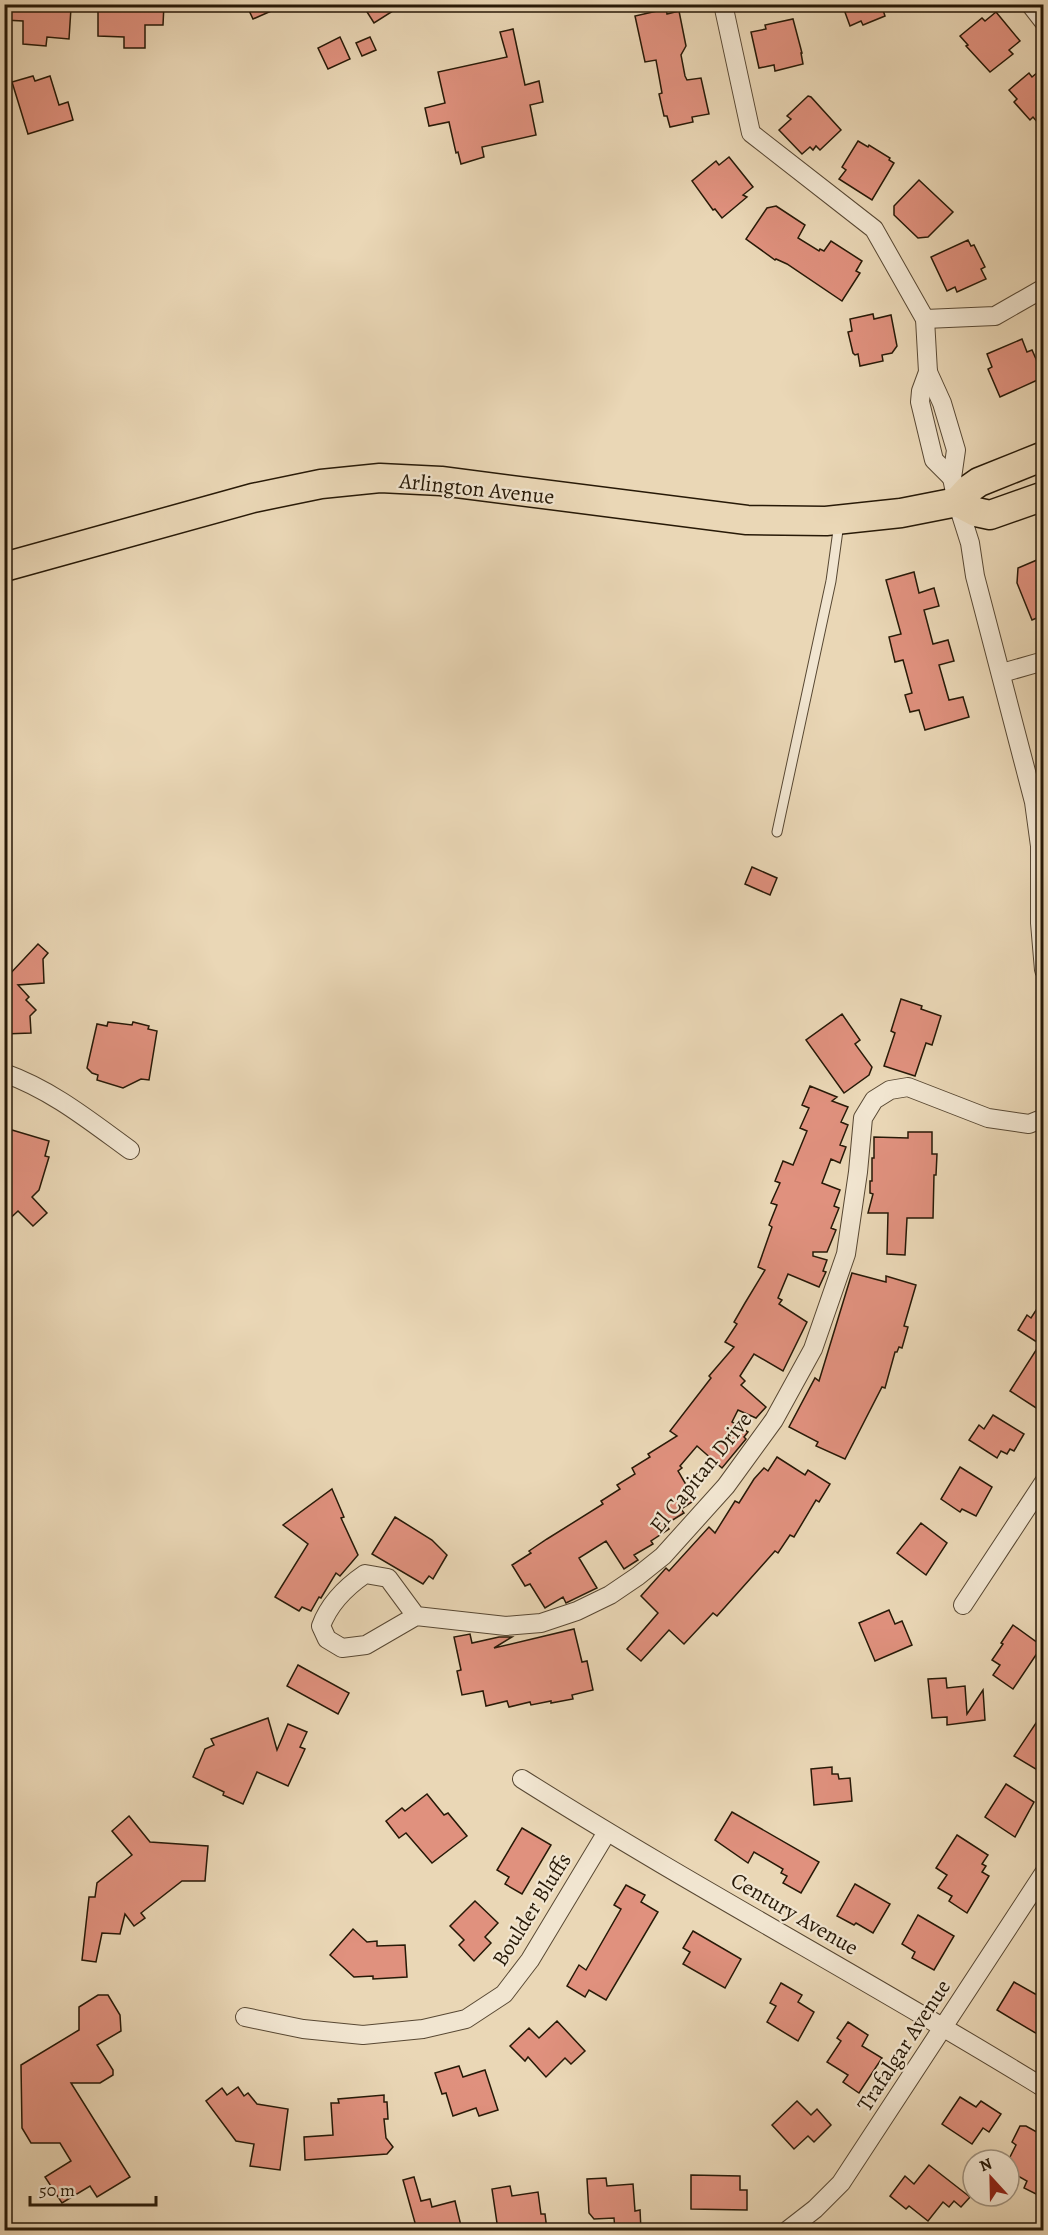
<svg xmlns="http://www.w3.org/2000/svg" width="1048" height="2235" font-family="Alegreya,serif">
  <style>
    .building { fill: #e0917e; stroke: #271907; stroke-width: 1.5 }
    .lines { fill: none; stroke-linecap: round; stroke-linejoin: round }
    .lane-casing { stroke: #584833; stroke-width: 11 }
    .street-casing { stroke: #584833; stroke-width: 20 }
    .primary-casing { stroke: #271907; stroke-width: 31 }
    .lane { stroke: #f1e5d0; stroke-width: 9 }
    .street { stroke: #f1e5d0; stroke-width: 18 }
    .primary { stroke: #ead7b6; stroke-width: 28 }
    .labels { text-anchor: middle; stroke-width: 4.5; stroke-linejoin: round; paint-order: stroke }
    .street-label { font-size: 22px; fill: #271907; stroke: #f1e5d0 }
  </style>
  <rect width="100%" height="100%" fill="#ead7b6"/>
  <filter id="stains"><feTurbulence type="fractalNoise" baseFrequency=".00333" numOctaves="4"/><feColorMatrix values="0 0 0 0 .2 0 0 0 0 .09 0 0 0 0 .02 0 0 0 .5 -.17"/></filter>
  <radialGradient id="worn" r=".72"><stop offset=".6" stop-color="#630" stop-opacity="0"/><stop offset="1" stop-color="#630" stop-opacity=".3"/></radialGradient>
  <g class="building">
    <path d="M5 4 71 8 69 39 47 37 46 46 23 44V21L4 20Z"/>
    <path d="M112 4H164L163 25H145V48H124V37L98 36V7H112Z"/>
    <path d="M246 4H287L253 19Z"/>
    <path d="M362 4H404L374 23Z"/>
    <path d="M842 4H881L885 16 863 25 861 21 850 26Z"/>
    <path d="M666 9 667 14 679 11 686 46 681 55 685 76 687 80 701 78 709 114 692 117 693 122 670 127 667 116H664L659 94 662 93 656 60 645 62 635 16Z"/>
    <path d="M996 12 1020 41 1009 50 1013 54 990 72 966 46 968 45 960 36 982 18 985 21Z"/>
    <path d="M793 19 802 53H801L803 64 775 71 774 65 759 68 751 32 766 29 765 25Z"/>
    <path d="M513 29 525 85 539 81 543 102 530 105 536 135 482 147 484 157 461 164 458 152 456 153 449 122 429 126 425 108 445 103 438 72 507 57 500 32Z"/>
    <path d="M340 37 350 59 328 69 318 48Z"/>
    <path d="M370 37 376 50 362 56 356 43Z"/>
    <path d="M1044 67V130L1033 117 1030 120 1014 102 1017 99 1009 90 1029 73 1032 77Z"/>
    <path d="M33 76 35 81 50 76 59 105 68 102 73 120 28 134 12 82Z"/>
    <path d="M808 96 811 97 841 130 820 150 816 146 813 150 810 147 802 154 779 130 791 119 787 116Z"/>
    <path d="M858 141 868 147 869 145 890 158 889 160 894 163 872 200 839 179 846 170 842 167Z"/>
    <path d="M729 157 753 187 743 195 747 197 722 218 715 209 713 210 692 181 716 161 719 165Z"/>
    <path d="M919 180 953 212 928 237 918 238 894 215V206Z"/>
    <path d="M776 206 805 225 798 238 819 251 820 249 824 251 831 241 862 261 856 271 860 273 842 301 787 264 776 259 775 260 746 239 767 208Z"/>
    <path d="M968 240 971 246 974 245 985 267 981 269 986 279 957 292 955 287 947 291 931 257Z"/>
    <path d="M873 314 874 319 891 315 897 346 892 353 882 355 883 361 860 366 858 354 855 355 853 353 848 332 852 331 850 319Z"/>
    <path d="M1022 339 1027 352 1032 350 1044 377 1000 397 988 369 992 367 987 354Z"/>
    <path d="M1044 557V615L1032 620 1017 583 1018 568Z"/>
    <path d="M914 572 919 593 934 588 939 606 924 610 933 644 948 640 954 661 939 665 949 700 963 697 969 717 925 730 919 710 910 712 905 695 912 693 903 660 895 662 889 637 901 634 886 580Z"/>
    <path d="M752 867 777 878 770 895 745 884Z"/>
    <path d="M38 944 48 953 43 959 44 983 18 985 29 997 26 1000 36 1010 30 1016 31 1033 4 1034V972L8 976Z"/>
    <path d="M901 999 922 1006 921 1009 941 1016 932 1045 926 1043 915 1076 884 1066 895 1033 891 1031Z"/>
    <path d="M842 1014 860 1040 855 1044 872 1067 869 1075 844 1093 806 1040Z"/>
    <path d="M108 1022 132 1025 133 1022 149 1026 148 1029 157 1031 149 1080 141 1079 123 1088 97 1080 98 1075 92 1073 87 1068 97 1024 107 1026Z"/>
    <path d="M810 1086 837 1097 832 1101 848 1107 841 1122 848 1125 840 1145 846 1147 840 1163 831 1159 822 1183 840 1190 834 1206 839 1208 831 1228 836 1230 827 1252H813V1256L827 1260 823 1271 826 1272 819 1287 788 1274 778 1298 782 1300 779 1304 807 1322 783 1371 754 1354 740 1376 745 1381 741 1385 766 1407 756 1418 738 1410 732 1422 748 1432 744 1437 746 1439 722 1468 697 1446 680 1466 682 1468 678 1471 695 1500 681 1509 684 1513 666 1524 669 1529 651 1541 653 1544 634 1555 638 1560 624 1569 606 1541 579 1558 597 1588 566 1603 563 1597 545 1608 530 1584 525 1586 512 1565 531 1553 529 1551 547 1539 603 1504 601 1501 620 1489 617 1485 635 1474 632 1468 650 1457 648 1454 677 1436 670 1431 711 1378 709 1376 734 1347 725 1342 737 1324 734 1322 745 1303 765 1270 758 1267 772 1227 769 1225 777 1205 771 1203 780 1183 775 1181 783 1161 793 1165 807 1131 800 1128 809 1108 802 1105Z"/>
    <path d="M12 1130 49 1141 45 1156 49 1157 39 1190 32 1197 47 1213 33 1226 18 1211 4 1224V1148Z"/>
    <path d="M908 1132H932V1154H937L936 1175H934L933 1218H907L905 1255 887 1254 888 1213H868L873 1194 870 1193V1181H872V1158H874V1137L908 1138Z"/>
    <path d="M852 1273 886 1282V1276L916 1285 904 1326 908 1327 902 1348 899 1347 897 1352H895L885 1388 882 1387 845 1459 816 1446 818 1442 789 1427 815 1378 819 1381Z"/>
    <path d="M1044 1298V1413L1010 1391 1040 1344 1018 1330 1027 1315 1031 1318Z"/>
    <path d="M993 1415 1024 1434 1014 1451 1010 1449 1007 1454 1001 1451 997 1458 969 1440 979 1425 984 1429Z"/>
    <path d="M777 1457 805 1475 808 1470 830 1484 819 1502 816 1500 794 1537 790 1535 778 1553 775 1551 717 1616 713 1613 684 1644 669 1630 641 1661 627 1649 658 1613 641 1596 666 1568 669 1571 709 1527 715 1533 735 1501 739 1503 754 1479 764 1468 768 1471Z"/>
    <path d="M960 1467 992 1487 976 1516 962 1509 960 1512 941 1499Z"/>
    <path d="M332 1489 344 1517 341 1518 358 1555 340 1576 336 1573 321 1598 319 1597 311 1611 302 1607 299 1611 275 1597 308 1544 283 1525Z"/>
    <path d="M395 1517 432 1540 447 1555 433 1579 429 1576 423 1584 372 1554Z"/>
    <path d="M921 1523 947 1543 926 1575 897 1553Z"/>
    <path d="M889 1610 895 1624 902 1621 912 1645 875 1661 859 1623Z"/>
    <path d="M1013 1625 1042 1646 1013 1689 993 1675 1000 1665 992 1660 1003 1644 1001 1643Z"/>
    <path d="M574 1629 582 1662 587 1661 593 1690 572 1695 573 1699 551 1703V1701L531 1705 530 1702 509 1707 507 1701 486 1706 483 1691 462 1695 457 1671 461 1670 454 1637 470 1634 472 1643 499 1637H512L494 1648Z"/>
    <path d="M298 1665 349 1693 338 1714 287 1686Z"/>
    <path d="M946 1678 947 1688 965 1686 967 1714 983 1690 985 1720 947 1725V1717L932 1718 928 1679Z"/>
    <path d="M1044 1711V1774L1014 1756Z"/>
    <path d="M268 1718 277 1750 288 1724 307 1732 300 1747 305 1749 288 1786 257 1772 243 1804 223 1795 224 1792 193 1777 205 1749 214 1745 211 1739Z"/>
    <path d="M832 1767V1774H838L839 1779 850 1778 852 1801 814 1805 811 1769Z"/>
    <path d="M1006 1784 1034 1802 1015 1837 985 1817Z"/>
    <path d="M427 1794 444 1815 448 1813 467 1836 432 1863 406 1833 399 1838 386 1821 402 1808 405 1811Z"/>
    <path d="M732 1812 819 1862 801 1893 783 1883 787 1876 781 1873 783 1869 754 1852 748 1863 715 1840Z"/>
    <path d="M129 1816 150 1842 208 1846 205 1881H182L141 1913 145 1918 134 1926 125 1914 120 1934 102 1933 96 1962 82 1960 89 1897H95L97 1883 132 1855 112 1831Z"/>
    <path d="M522 1828 551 1845 522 1894 505 1884 509 1877 497 1870Z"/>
    <path d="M957 1835 988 1855 982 1864 986 1866 982 1872 989 1876 967 1913 949 1901 952 1896 938 1888 947 1875 936 1868Z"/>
    <path d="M855 1884 890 1904 873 1933 856 1923 854 1925 837 1916Z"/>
    <path d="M626 1885 645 1895 641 1902 658 1912 606 2000 589 1990 585 1997 567 1986 579 1965 586 1970 621 1909 614 1905Z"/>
    <path d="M475 1901 498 1923 485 1937 491 1943 474 1961 459 1945 464 1940 450 1926Z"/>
    <path d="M918 1915 954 1936 934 1970 912 1958 915 1952 902 1944Z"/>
    <path d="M353 1929 367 1942 377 1941V1946L405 1945 407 1977 373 1979V1976L354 1977 330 1955Z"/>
    <path d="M693 1931 741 1959 725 1988 683 1964 690 1952 683 1948Z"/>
    <path d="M1014 1982 1044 1999V2038L997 2010Z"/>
    <path d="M781 1983 802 1995 798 2002 814 2012 798 2041 767 2022 776 2006 770 2003Z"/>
    <path d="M98 1995H108L120 2015 121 2031 97 2045 113 2070V2075L100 2083H71L130 2177 97 2197 90 2186 62 2203 45 2177 71 2161 60 2143H31L22 2128 21 2065 79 2030V2007Z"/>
    <path d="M557 2021 585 2051 571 2064 565 2058 546 2077 528 2057 525 2061 510 2046 529 2028 539 2038Z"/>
    <path d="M848 2022 868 2035 862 2046 882 2058 859 2093 843 2082 848 2075 827 2062 841 2041 837 2038Z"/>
    <path d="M459 2066 463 2077 485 2070 498 2110 479 2116 476 2108 453 2116 446 2093 442 2094 435 2073Z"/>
    <path d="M238 2087 244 2096 248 2093 257 2104 288 2109 280 2170 250 2166 254 2144 236 2141 206 2101 222 2088 227 2095Z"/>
    <path d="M384 2095V2102H387L388 2119H384L386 2138 393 2147 387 2154 305 2160 304 2137 333 2135 331 2103H339L338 2099Z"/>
    <path d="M960 2097 976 2107 981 2101 1001 2114 989 2132 983 2128 972 2144 942 2124Z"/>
    <path d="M797 2101 811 2115 817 2109 831 2125 814 2142 808 2136 794 2149 772 2125Z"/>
    <path d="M1020 2126H1026L1044 2136 1039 2149 1044 2152V2198L1024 2188 1027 2181 1009 2171V2159L1016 2145 1012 2142Z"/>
    <path d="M929 2165 970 2197 961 2207 954 2201 949 2207 943 2202 928 2221 909 2206 906 2209 890 2196 905 2176 914 2184Z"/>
    <path d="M691 2175 740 2176V2190H747V2210L691 2209Z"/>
    <path d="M414 2177 421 2201 430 2199 432 2207 455 2201 462 2230H417L403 2180Z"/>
    <path d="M606 2178 607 2186 633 2184 635 2211 640 2210 641 2230H615L614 2218 594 2219 589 2213 587 2179Z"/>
    <path d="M510 2186 512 2196 538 2192 541 2214H545L547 2230H522V2227L498 2230 492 2189Z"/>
  </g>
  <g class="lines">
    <defs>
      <path id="lane" d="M777 832 831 581 839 523"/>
      <g id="street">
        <path d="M723 4 751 133 874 229 925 319 928 372 921 391 920 402 934 460 952 478"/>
        <path d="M1030 4 1044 22"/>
        <path d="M925 319 995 316 1044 288"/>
        <path d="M928 372 942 403 956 450 952 478 957 502 970 543 975 576 1034 802 1040 846V923L1044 970"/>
        <path d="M1002 673 1044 661"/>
        <path d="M4 1073C52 1090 90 1121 130 1150"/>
        <path d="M963 1605 1044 1482"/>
        <path d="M416 1616 388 1578 365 1574C346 1587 329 1604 321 1626L327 1639 342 1648 366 1645 416 1616 506 1626 541 1623 577 1611 610 1595 638 1576 663 1556 726 1486 774 1420 813 1349 846 1254 858 1172 863 1118 874 1100 890 1090 908 1087 988 1118 1029 1124 1044 1118"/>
        <path d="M522 1779C693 1887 872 1982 1044 2088"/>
        <path d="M245 2017 303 2029 363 2035 423 2029 466 2019 504 1994 530 1960 607 1832"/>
        <path d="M788 2230 815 2209 841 2183 1044 1873"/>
      </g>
      <g id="primary">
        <path d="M957 502 976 512 990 515 1044 496"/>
        <path d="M4 567 253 498 321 484 380 478 441 481 747 520 826 521 901 513 957 502 969 489 979 482 1044 456"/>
      </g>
    </defs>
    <use href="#lane" class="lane-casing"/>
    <use href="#street" class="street-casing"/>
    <use href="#primary" class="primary-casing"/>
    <use href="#lane" class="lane"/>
    <use href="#street" class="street"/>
    <use href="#primary" class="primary"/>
  </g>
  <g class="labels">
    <g class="street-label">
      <text transform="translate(477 488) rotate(6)" y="8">Arlington Avenue</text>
      <text transform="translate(700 1472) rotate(-51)" y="8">El Capitan Drive</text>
      <text transform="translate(531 1909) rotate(-58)" y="8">Boulder Bluffs</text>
      <text transform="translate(795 1913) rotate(30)" y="8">Century Avenue</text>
      <text transform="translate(903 2045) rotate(-57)" y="8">Trafalgar Avenue</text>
    </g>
  </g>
  <rect width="1048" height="2235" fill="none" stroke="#ead7b6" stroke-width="24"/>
  <rect x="6" y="6" width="1036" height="2223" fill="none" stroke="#271907" stroke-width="3"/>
  <rect x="12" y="12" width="1024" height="2211" fill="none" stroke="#271907" stroke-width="1.5"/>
  <g transform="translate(991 2178) rotate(338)"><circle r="28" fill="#f1e5d0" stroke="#a09380" stroke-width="1.5"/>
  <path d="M0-4.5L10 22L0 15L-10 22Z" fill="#8f2418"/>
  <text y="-9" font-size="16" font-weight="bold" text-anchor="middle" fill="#271907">N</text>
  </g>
  <path d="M30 2196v9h126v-9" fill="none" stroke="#271907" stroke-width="3"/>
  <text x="39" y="2196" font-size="18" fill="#271907" stroke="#f1e5d0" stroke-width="4.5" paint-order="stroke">50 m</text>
  <rect width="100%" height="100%" filter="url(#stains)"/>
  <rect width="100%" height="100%" fill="url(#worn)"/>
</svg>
